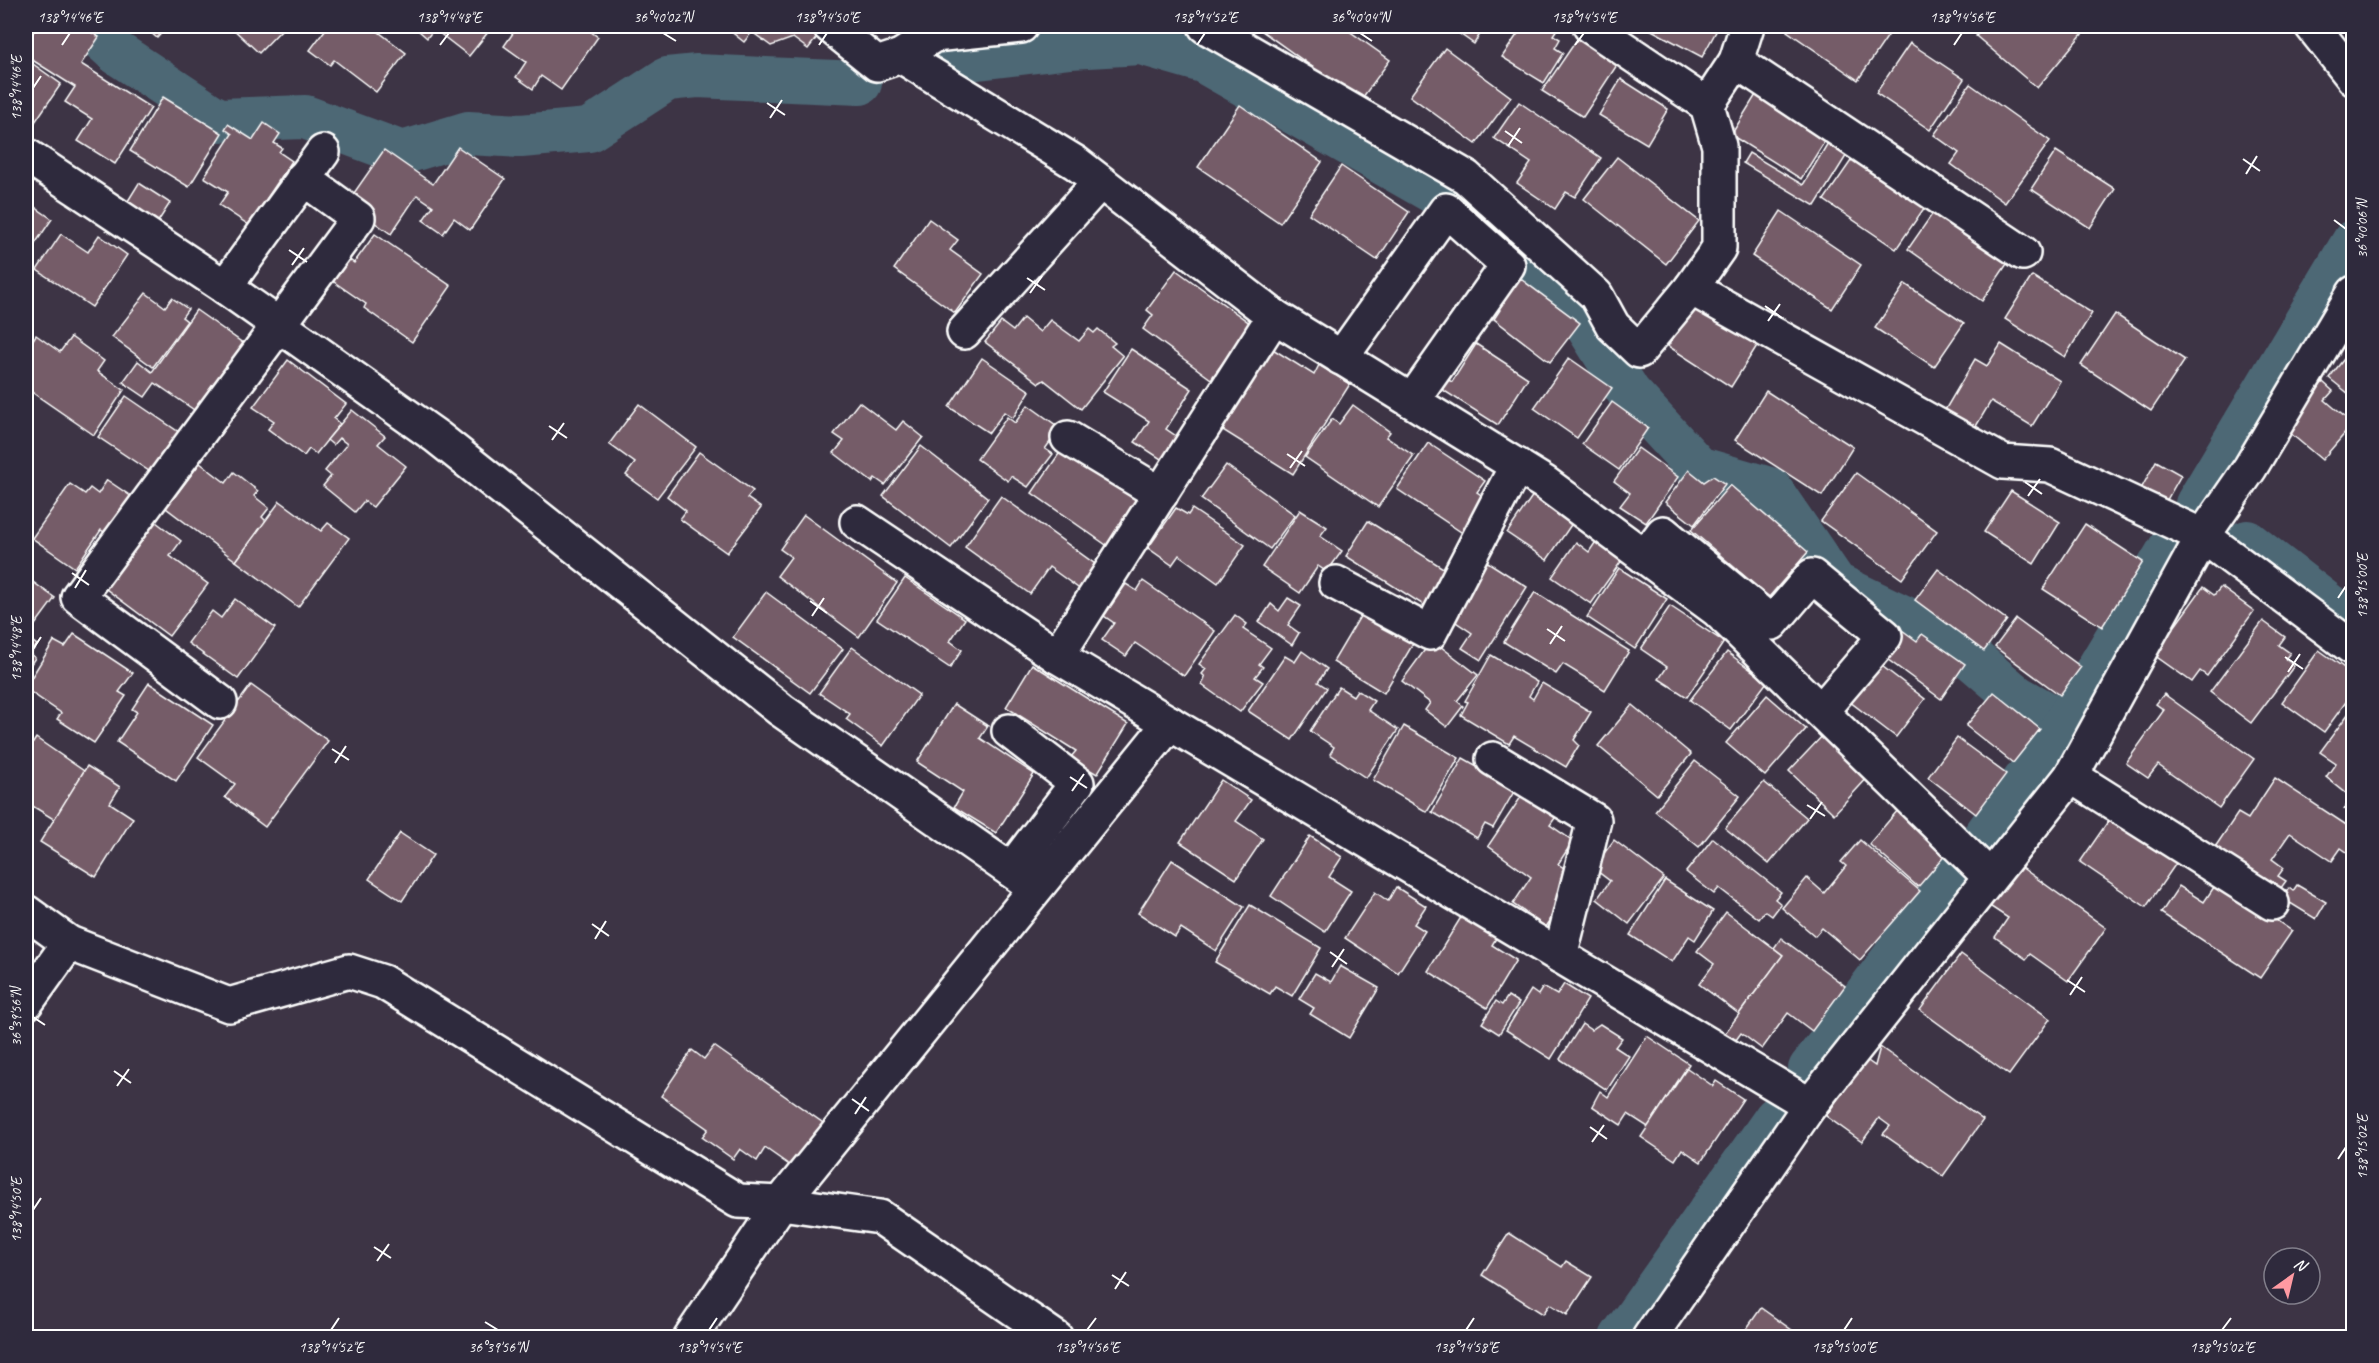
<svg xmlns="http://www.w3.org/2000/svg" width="2379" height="1363" font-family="Caveat,sans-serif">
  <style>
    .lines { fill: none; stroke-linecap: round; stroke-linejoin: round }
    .canal { stroke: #4d6775; stroke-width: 44 }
    .building { fill: #755c67; stroke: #fff; stroke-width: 1.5 }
    .minor-casing { stroke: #fff; stroke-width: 38 }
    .minor { stroke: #2f2a3d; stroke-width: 33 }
    .ticks { fill: none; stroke: #fff; stroke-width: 2 }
    .neatline { fill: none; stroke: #fff; stroke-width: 2 }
    .ticks-label { font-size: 15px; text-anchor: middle; fill: #fff }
  </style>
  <rect width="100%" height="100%" fill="#3d3445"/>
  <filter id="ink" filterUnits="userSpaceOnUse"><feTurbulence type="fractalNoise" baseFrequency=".0167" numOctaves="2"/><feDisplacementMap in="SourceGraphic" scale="12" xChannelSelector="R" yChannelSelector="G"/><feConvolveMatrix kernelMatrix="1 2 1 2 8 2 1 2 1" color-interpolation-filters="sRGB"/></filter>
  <g filter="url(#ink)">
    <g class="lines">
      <g class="canal">
        <path d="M87 26 117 53 218 120 305 117 402 153 468 133 521 136 589 130 667 79 697 76 860 83"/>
        <path d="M953 61 1070 47 1141 43 1203 61 1455 204 1569 297 1629 393 1698 468 1770 489 1835 584 1949 639 2017 697 2065 724"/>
        <path d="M2197 504 2354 241"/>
        <path d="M2247 542 2354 625"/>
        <path d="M1983 839 2065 724 2172 545"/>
        <path d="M1810 1069 1955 876"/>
        <path d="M1621 1338 1776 1118"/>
      </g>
    </g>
    <g class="building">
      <path d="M37 26H81L99 37 81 64 151 108 115 164 78 141 92 119 65 102 75 87 26 56V43Z"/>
      <path d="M143 26H168L157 38Z"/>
      <path d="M230 26H285L259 53Z"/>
      <path d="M328 26H371L406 53 376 92 334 60 330 65 310 50Z"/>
      <path d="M423 26H493L469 56 434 29 427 38 419 31Z"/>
      <path d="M518 26H583L598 37 561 90 541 76 533 89 516 77 526 62 504 46Z"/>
      <path d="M724 26H813L821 32 808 49 793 38 771 46 752 32 744 42Z"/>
      <path d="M1255 26H1342L1390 60 1360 101Z"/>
      <path d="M1461 26H1485L1474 44 1457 32Z"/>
      <path d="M1523 26H1559L1553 35 1560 39 1555 48 1563 53 1544 83 1502 57Z"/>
      <path d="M1644 26H1719L1702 57Z"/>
      <path d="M1790 26H1886L1892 30 1858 80 1787 31Z"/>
      <path d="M1985 26H2086L2088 27 2037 88 1976 36Z"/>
      <path d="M1578 38 1617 65 1583 117 1542 91Z"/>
      <path d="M1910 43 1964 79 1930 130 1876 93Z"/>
      <path d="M1445 48 1511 97 1476 144 1410 96Z"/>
      <path d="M26 59 61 84 33 125 26 120Z"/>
      <path d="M1621 79 1668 109 1647 144 1599 115Z"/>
      <path d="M1970 84 2050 141 2005 203 1951 164 1959 153 1934 135Z"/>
      <path d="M1757 93 1828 136 1801 179 1731 135Z"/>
      <path d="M163 97 222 133 189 187 130 151Z"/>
      <path d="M1519 102 1601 158 1575 197 1566 192 1555 209 1517 183 1531 163 1494 138Z"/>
      <path d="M1240 105 1322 162 1280 223 1198 167Z"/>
      <path d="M264 123 280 134 274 143 282 148 279 152 292 161 249 225 219 205 228 192 204 177 232 134 225 129 228 124 253 140Z"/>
      <path d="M1829 141 1848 153 1815 206 1743 163 1749 153 1803 185Z"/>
      <path d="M458 147 505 179 470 230 454 218 443 234 423 220 433 206 417 195 391 234 347 203 384 150 433 184Z"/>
      <path d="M2056 151 2115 189 2090 228 2031 189Z"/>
      <path d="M1855 155 1927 204 1896 249 1824 200Z"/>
      <path d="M1617 157 1699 221 1666 264 1584 199Z"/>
      <path d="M1341 166 1409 212 1377 260 1309 214Z"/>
      <path d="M139 183 170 203 154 228 123 209Z"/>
      <path d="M26 201 52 219 26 257Z"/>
      <path d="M1935 210 2009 261 1982 301 1908 249Z"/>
      <path d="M1781 211 1861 265 1832 309 1752 256Z"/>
      <path d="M929 219 958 240 950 250 983 274 955 313 894 269Z"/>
      <path d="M61 234 88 252 99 235 127 255 92 307 37 270Z"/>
      <path d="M375 234 451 286 412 342 364 308 366 304 321 273 336 250 354 263Z"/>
      <path d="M1176 270 1251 324 1211 379 1143 329 1153 315 1147 310Z"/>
      <path d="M1514 274 1580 323 1550 362 1494 319 1500 310 1491 303Z"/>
      <path d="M2032 276 2092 313 2065 357 2005 319Z"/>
      <path d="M1905 284 1964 323 1934 367 1875 328Z"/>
      <path d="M146 293 165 307 172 298 188 309 182 317 187 321 153 367 112 337Z"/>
      <path d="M1697 301 1760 341 1731 387 1668 346Z"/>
      <path d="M196 310 247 346 200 414 155 383 145 397 123 382 138 361 152 372Z"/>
      <path d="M2115 314 2185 360 2151 411 2081 365Z"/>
      <path d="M1023 318 1040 332 1050 320 1079 341 1089 329 1094 333 1098 329 1115 343 1111 346 1123 356 1081 409 1044 380 1039 383 985 342 1001 322 1013 331Z"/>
      <path d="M36 335 60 352 71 337 104 361 97 371 124 390 94 435 26 388V350Z"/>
      <path d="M1476 344 1528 378 1498 425 1435 385 1440 375 1452 382Z"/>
      <path d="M2001 344 2060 381 2032 426 1991 401 1975 428 1945 410 1975 359 1987 366Z"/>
      <path d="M1268 346 1314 375 1319 365 1350 384 1293 474 1218 427Z"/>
      <path d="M1131 349 1192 389 1166 429 1182 440 1167 463 1135 442 1149 421 1103 392Z"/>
      <path d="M2347 355 2354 361V398L2329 378Z"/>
      <path d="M982 358 1030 391 1013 418 1004 412 989 433 949 407Z"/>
      <path d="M1569 358 1612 388 1577 438 1534 408Z"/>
      <path d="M288 360 346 404 334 419 340 424 316 454 309 449 304 456 268 429 274 421 253 407Z"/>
      <path d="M2323 382 2333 391 2325 400 2353 424 2322 460 2284 428Z"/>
      <path d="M1766 391 1853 447 1822 496 1735 440Z"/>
      <path d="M126 396 189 439 161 479 98 437Z"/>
      <path d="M859 402 896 430 903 421 923 437 885 485 875 478 872 482 834 453 844 441 834 434Z"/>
      <path d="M1612 402 1648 428 1619 470 1582 444Z"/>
      <path d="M639 404 696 447 657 498 626 475 635 463 609 444Z"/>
      <path d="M1028 405 1060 428 1045 449 1053 454 1028 487 1011 476 1008 481 977 459 1007 417 1015 423Z"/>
      <path d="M1353 405 1390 432 1386 437 1414 456 1378 507 1305 457 1332 419 1339 424Z"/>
      <path d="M352 410 385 436 378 444 406 466 373 507 364 501 355 512 323 486 331 476 325 471 347 444 339 438 333 445 327 440Z"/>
      <path d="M1428 443 1485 481 1477 492 1487 499 1464 534 1397 489Z"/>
      <path d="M1065 445 1142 498 1109 547 1032 493Z"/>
      <path d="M921 446 988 498 951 548 883 496Z"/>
      <path d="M1638 448 1678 477 1646 523 1620 506 1630 493 1614 481Z"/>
      <path d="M699 452 753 491 747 498 761 508 727 553 680 519 686 511 667 496Z"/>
      <path d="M2156 461 2181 475 2164 505 2140 491Z"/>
      <path d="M200 463 226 483 234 472 258 491 254 496 269 508 262 517 266 521 236 561 166 508Z"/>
      <path d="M1226 465 1295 515 1270 549 1201 499Z"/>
      <path d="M1689 470 1704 482 1713 476 1725 484 1694 525 1665 502Z"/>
      <path d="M1856 473 1937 531 1902 579 1821 521Z"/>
      <path d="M107 480 138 501 113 538 101 530 75 568 32 538 70 484 85 494 90 488 98 494Z"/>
      <path d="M1730 485 1808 552 1769 597 1691 530Z"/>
      <path d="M2011 491 2060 522 2034 564 1984 532Z"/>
      <path d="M1533 495 1573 522 1547 560 1507 533Z"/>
      <path d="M1001 496 1102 569 1085 593 1049 567 1030 594 965 547Z"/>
      <path d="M280 501 321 531 328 523 349 538 298 607 236 561Z"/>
      <path d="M1176 508 1188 515 1192 509 1245 545 1218 583 1179 555 1172 565 1148 548Z"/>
      <path d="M1300 510 1327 527 1320 536 1342 551 1327 572 1318 566 1300 593 1262 567Z"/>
      <path d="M804 515 897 583 859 637 777 576 791 557 780 549Z"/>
      <path d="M152 519 181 541 170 556 208 584 169 636 102 586Z"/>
      <path d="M1368 521 1448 571 1425 606 1346 556Z"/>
      <path d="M2085 524 2143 562 2102 627 2043 589Z"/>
      <path d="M1599 537 1625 556 1591 604 1552 577 1576 542 1589 552Z"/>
      <path d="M1483 559 1527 587 1481 660 1462 648 1472 633 1447 616Z"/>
      <path d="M1619 568 1667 599 1635 649 1587 617Z"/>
      <path d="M1938 569 2007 620 1984 651 1915 600Z"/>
      <path d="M26 577 55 598 26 637 37 645 30 654 35 658 26 671Z"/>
      <path d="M905 578 965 619 950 641 962 650 950 668 877 619Z"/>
      <path d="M1143 581 1215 631 1184 676 1135 643 1126 656 1102 640 1114 623 1104 616 1126 584 1137 591Z"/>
      <path d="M2203 587 2214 595 2221 587 2254 611 2207 676 2200 671 2192 682 2154 655Z"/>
      <path d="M766 592 843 649 810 693 733 637Z"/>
      <path d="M1535 592 1629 651 1605 690 1563 664 1556 674 1504 642Z"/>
      <path d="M1288 598 1301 606 1288 625 1299 633 1292 645 1259 622 1271 604 1279 611Z"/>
      <path d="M235 599 275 628 238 679 188 643 212 611 221 618Z"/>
      <path d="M1670 606 1724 642 1687 697 1659 679 1667 667 1641 649Z"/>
      <path d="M1362 613 1413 644 1384 693 1333 662Z"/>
      <path d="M1235 615 1247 624 1243 629 1271 648 1259 664 1263 667 1255 677 1263 682 1240 712 1202 685 1205 677 1202 674 1206 669 1199 664Z"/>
      <path d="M2016 619 2081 667 2060 695 1995 647Z"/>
      <path d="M2263 621 2285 637 2279 645 2290 653 2285 659 2294 666 2251 723 2210 692Z"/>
      <path d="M1902 630 1917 641 1922 634 1965 664 1941 699 1883 656Z"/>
      <path d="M74 634 133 673 119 692 126 696 94 743 57 719 61 713 26 689V686L54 641 65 647Z"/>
      <path d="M1432 640 1478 675 1457 701 1463 706 1447 727 1425 710 1430 703 1402 681Z"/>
      <path d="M852 647 919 695 883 746 846 719 850 714 819 693Z"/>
      <path d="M2319 650 2354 675V691L2324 732 2282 702Z"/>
      <path d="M1302 651 1327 669 1318 682 1327 688 1292 740 1248 711 1285 656 1295 662Z"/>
      <path d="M1727 652 1767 682 1731 730 1690 700Z"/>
      <path d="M1491 655 1537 682 1529 696 1533 699 1542 683 1591 712 1574 740 1579 745 1566 767 1514 736 1509 744 1461 715 1468 702 1465 701Z"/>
      <path d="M1874 660 1925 699 1896 737 1845 698Z"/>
      <path d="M1032 664 1128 724 1097 774 1070 758 1076 751 1006 707Z"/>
      <path d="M149 683 213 725 176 781 117 742 137 712 132 709Z"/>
      <path d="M251 685 328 741 265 827 225 797 235 784 198 757Z"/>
      <path d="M1339 687 1353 696 1357 690 1374 701 1368 710 1398 730 1366 778 1330 754 1334 747 1310 731Z"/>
      <path d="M1994 692 2040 729 2013 763 1966 726Z"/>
      <path d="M2164 694 2254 759 2219 808 2158 765 2148 778 2126 763 2164 710 2156 704Z"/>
      <path d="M1767 695 1806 729 1765 776 1726 743Z"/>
      <path d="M954 704 988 726 980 738 1034 774 996 833 954 807 963 792 917 762Z"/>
      <path d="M1632 705 1691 754 1657 795 1598 746Z"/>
      <path d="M2354 706V816L2344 809 2352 798 2326 777 2336 763 2320 752Z"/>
      <path d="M1404 726 1459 758 1427 812 1373 780Z"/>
      <path d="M1825 733 1870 775 1834 814 1789 771Z"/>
      <path d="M36 738 84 771 55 820 26 802V754Z"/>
      <path d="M1957 738 2006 774 1976 814 1928 777Z"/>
      <path d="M1463 758 1516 788 1493 828 1485 824 1477 838 1432 812Z"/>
      <path d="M1695 761 1740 796 1699 847 1655 811Z"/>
      <path d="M87 766 120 787 110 803 133 818 96 877 40 842Z"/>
      <path d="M2275 778 2354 830V857L2341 848 2332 861 2290 833 2272 859 2284 868 2278 876 2286 881 2275 896 2211 853 2238 813 2248 819Z"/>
      <path d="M1221 780 1251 800 1236 821 1263 839 1236 879 1180 842Z"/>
      <path d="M1764 782 1807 818 1769 864 1725 828Z"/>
      <path d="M1527 788 1560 811 1550 825 1573 841 1558 864 1573 874 1570 891 1546 927 1513 904 1531 877 1488 846Z"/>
      <path d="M1898 810 1947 853 1918 887 1869 844Z"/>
      <path d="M2111 817 2177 862 2146 907 2080 862Z"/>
      <path d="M400 833 433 855 402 901 369 879Z"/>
      <path d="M1310 836 1342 857 1329 877 1351 891 1325 932 1271 896Z"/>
      <path d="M1713 838 1781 892 1775 899 1781 904 1772 916 1765 911 1759 919 1719 888 1714 894 1686 872Z"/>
      <path d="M1614 840 1664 878 1629 924 1597 899 1610 881 1593 868Z"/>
      <path d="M1860 840 1920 891 1860 960 1822 928 1815 936 1782 908 1807 878 1824 893 1846 866 1841 862Z"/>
      <path d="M1172 860 1244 907 1216 951 1181 928 1175 937 1138 913Z"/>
      <path d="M2014 862 2106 928 2068 981 2030 954 2026 959 1995 937 2008 918 1985 903Z"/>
      <path d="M1665 880 1713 911 1695 940 1689 936 1672 962 1630 935Z"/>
      <path d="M2218 881 2292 931 2260 978 2161 913 2179 886 2204 902Z"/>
      <path d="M2297 885 2326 902 2316 919 2282 898 2289 888 2293 891Z"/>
      <path d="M1396 887 1426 906 1414 924 1425 931 1398 973 1345 938 1375 892 1388 901Z"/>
      <path d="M1250 905 1321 948 1292 996 1275 986 1270 994 1215 962Z"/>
      <path d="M1726 912 1783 955 1739 1014 1699 984 1714 964 1697 951Z"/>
      <path d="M1463 914 1498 935 1492 945 1516 960 1487 1008 1428 971Z"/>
      <path d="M1781 938 1845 986 1812 1031 1788 1013 1762 1049 1741 1033 1736 1040 1725 1033 1783 955 1774 948Z"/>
      <path d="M1961 954 2050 1019 2009 1075 1920 1010Z"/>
      <path d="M1340 966 1379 988 1349 1038 1310 1014 1314 1008 1299 999 1315 973 1331 982Z"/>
      <path d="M1564 984 1588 999 1551 1059 1506 1030 1531 990 1538 995 1543 987 1557 995Z"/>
      <path d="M1508 996 1519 1003 1499 1034 1482 1023 1496 1001 1502 1005Z"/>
      <path d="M1582 1024 1591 1030 1600 1024 1622 1038 1615 1047 1629 1056 1607 1090 1560 1059Z"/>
      <path d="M1647 1036 1689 1064 1648 1127 1628 1114 1621 1125 1592 1106 1600 1091 1608 1097Z"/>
      <path d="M714 1046 826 1125 795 1169 765 1148 757 1161 740 1149 733 1159 702 1137 708 1129 661 1096 692 1050 704 1059Z"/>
      <path d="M1880 1047 1983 1120 1943 1176 1883 1134 1890 1126 1879 1118 1862 1142 1826 1116 1865 1059 1875 1066Z"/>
      <path d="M1687 1068 1713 1086 1716 1081 1743 1099 1701 1162 1682 1149 1675 1160 1641 1137Z"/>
      <path d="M1509 1233 1562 1267 1566 1261 1592 1277 1567 1315 1550 1304 1543 1314 1482 1275Z"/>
      <path d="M1761 1308 1803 1338H1740Z"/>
    </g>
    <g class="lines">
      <defs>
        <g id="minor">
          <path d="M830 26 877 64 901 56 934 35 1021 26"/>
          <path d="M1205 26 1466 177 1596 295 1613 326 1639 351 1691 288 1719 248V146L1707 105 1590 26"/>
          <path d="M2312 26 2354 79"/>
          <path d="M901 56 1076 163 1274 316 1545 483 1717 610 1990 877"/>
          <path d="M1736 61 2023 253"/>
          <path d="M1707 105 1736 61 1747 26"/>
          <path d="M26 155 225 287 437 437 781 710 1035 887"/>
          <path d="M225 287 323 152"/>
          <path d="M1691 288 2003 462 2050 465 2203 536 2354 649"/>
          <path d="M1274 316 1057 656 1810 1105"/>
          <path d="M964 332 1100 182"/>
          <path d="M1341 358 1446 210 1508 265 1412 401"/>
          <path d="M1068 438 1161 494"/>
          <path d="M857 522 1057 656"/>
          <path d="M1645 557 1663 533 1772 623 1812 576 1885 636 1821 711"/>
          <path d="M1336 583 1430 633 1517 465"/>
          <path d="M220 702 78 597 358 218 303 178"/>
          <path d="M1009 731 1077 783 1011 870"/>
          <path d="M1493 759 1594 820 1560 956"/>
          <path d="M2071 776 2272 903"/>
          <path d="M26 912 69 943 229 1005 349 971 383 982 738 1201 781 1203 880 1217 1056 1338"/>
          <path d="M26 1003 69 943"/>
          <path d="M690 1338 781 1203 1170 723"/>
          <path d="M1649 1338 1810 1105 2071 776 2203 536 2250 468 2354 293"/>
        </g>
      </defs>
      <use href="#minor" class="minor-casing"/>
      <use href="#minor" class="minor"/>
    </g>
  </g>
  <path class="ticks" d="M663 33 676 41M1360 33 1372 41M62 45 70 33M440 45 449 33M819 45 827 33M1197 45 1205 33M1575 45 1584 33M1954 45 1962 33M33 88 41 76M767 103 785 115M770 118 782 100M1505 131 1522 143M1508 146 1520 128M2243 159 2260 171M2246 174 2257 156M2334 220 2346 229M289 250 307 262M292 265 304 248M1027 278 1045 290M1030 293 1042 276M1765 306 1782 318M1768 321 1780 304M549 426 567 438M552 440 564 423M1287 454 1305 466M1290 468 1302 451M2025 482 2042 494M2028 496 2040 479M72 573 89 585M75 588 86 570M2338 598 2346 586M810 601 827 613M812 616 824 598M1547 629 1565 641M1550 644 1562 626M33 649 41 637M2285 657 2303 669M2288 672 2300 654M332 749 349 760M335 763 346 746M1070 777 1087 788M1072 791 1084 774M1807 805 1825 816M1810 819 1822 802M592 924 609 936M595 939 606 921M1330 952 1347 964M1332 967 1344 949M2067 980 2085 992M2070 995 2082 977M33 1017 45 1025M114 1071 131 1083M117 1086 129 1069M852 1099 869 1111M855 1114 866 1097M1590 1127 1607 1139M1592 1142 1604 1125M2338 1159 2346 1147M33 1210 41 1198M374 1247 391 1258M377 1261 389 1244M1112 1275 1129 1286M1115 1289 1126 1272M485 1322 498 1330M331 1330 339 1318M709 1330 717 1318M1087 1330 1096 1318M1466 1330 1474 1318M1844 1330 1852 1318M2222 1330 2231 1318"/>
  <rect width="2379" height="1363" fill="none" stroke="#2f2a3d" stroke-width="66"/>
  <g transform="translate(2292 1276) rotate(34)"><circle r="28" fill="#2f2a3d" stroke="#827f8b" stroke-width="1.5"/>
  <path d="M0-4.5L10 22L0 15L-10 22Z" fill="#ff9aa2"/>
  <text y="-9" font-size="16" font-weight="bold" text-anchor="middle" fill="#ffffff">N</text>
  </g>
  <rect x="33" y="33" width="2313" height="1297" class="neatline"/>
  <g class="ticks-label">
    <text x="70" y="22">138°14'46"E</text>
    <text x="449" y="22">138°14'48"E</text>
    <text x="663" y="22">36°40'02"N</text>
    <text x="827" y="22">138°14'50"E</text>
    <text x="1205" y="22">138°14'52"E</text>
    <text x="1360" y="22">36°40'04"N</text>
    <text x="1584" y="22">138°14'54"E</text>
    <text x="1962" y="22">138°14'56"E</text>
    <text transform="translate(16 88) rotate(-90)" y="5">138°14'46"E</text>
    <text transform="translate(2362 229) rotate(-90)" y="5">36°40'06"N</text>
    <text transform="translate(2362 586) rotate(-90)" y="5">138°15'00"E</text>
    <text transform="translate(16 649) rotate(-90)" y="5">138°14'48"E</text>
    <text transform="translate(16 1017) rotate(-90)" y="5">36°39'56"N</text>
    <text transform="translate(2362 1147) rotate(-90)" y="5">138°15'02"E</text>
    <text transform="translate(16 1210) rotate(-90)" y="5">138°14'50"E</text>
    <text x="331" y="1352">138°14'52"E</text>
    <text x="498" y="1352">36°39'56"N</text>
    <text x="709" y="1352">138°14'54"E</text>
    <text x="1087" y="1352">138°14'56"E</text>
    <text x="1466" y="1352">138°14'58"E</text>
    <text x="1844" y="1352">138°15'00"E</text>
    <text x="2222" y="1352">138°15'02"E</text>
  </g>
</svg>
